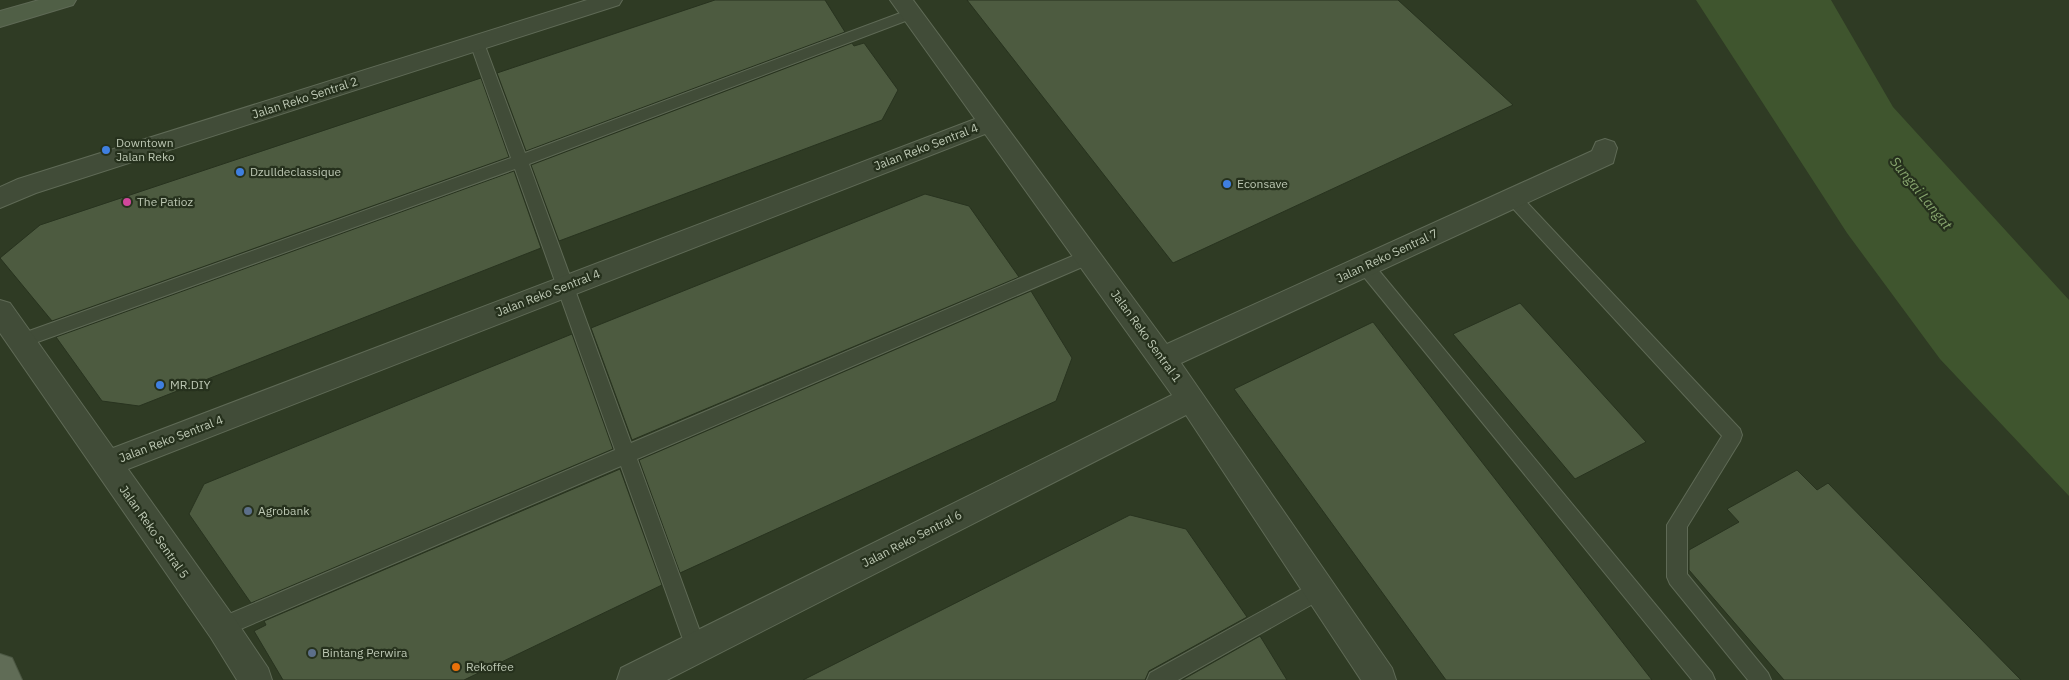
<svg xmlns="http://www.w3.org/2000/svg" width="2069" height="680" font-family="'IBM Plex Sans',sans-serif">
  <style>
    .water { fill: #3f552e }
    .building { fill: #4d5b40; stroke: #28331f }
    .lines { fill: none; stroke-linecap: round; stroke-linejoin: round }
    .lane-casing { stroke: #5f6a56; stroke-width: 2 }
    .street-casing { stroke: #5f6a56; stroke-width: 2 }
    .secondary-casing { stroke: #5f6a56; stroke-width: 2 }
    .primary-casing { stroke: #4d5844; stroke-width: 2 }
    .lane { fill: #414c38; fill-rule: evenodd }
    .street { fill: #414c38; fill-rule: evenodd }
    .secondary { fill: #505f46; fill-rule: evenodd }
    .primary { fill: #606c56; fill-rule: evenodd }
    .shop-dot { fill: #3f7fe0; stroke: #26311d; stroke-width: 2 }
    .hotel-dot { fill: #d1479c; stroke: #26311d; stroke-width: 2 }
    .service-dot { fill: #5c6f8a; stroke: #26311d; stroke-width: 2 }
    .food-dot { fill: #e8710a; stroke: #26311d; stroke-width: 2 }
    .labels { text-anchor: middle; stroke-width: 4.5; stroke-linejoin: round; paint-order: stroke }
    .street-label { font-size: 12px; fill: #bcc7b3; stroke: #26311d }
    .poi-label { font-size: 12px; fill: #bcc7b3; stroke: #26311d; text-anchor: start }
    .water-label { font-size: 14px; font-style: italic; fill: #87a56e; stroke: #26311d }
  </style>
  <rect width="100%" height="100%" fill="#2f3b24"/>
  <path class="water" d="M1696 0H1831L1893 107 2069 300V496L1940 359 1847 233Z"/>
  <g class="building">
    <path d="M715 0H825L845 32 526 151 497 73Z"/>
    <path d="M967 0H1398L1513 105 1173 263Z"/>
    <path d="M852 43 854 46 864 43 898 90 882 120 559 241 531 165Z"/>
    <path d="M481 78 509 157 52 321 0 258 40 225Z"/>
    <path d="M514 171 541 248 139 406 102 401 56 337Z"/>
    <path d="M925 194 969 206 1019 277 632 440 591 328Z"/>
    <path d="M1031 291 1072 358 1056 401 680 573 639 460Z"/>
    <path d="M1520 303 1646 442 1575 479 1453 334Z"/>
    <path d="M1373 322 1389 343 1652 680H1446L1234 389Z"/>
    <path d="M572 334 613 449 251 603 189 514 204 484Z"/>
    <path d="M620 469 662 585 464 680H283L254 631 266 625 264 621Z"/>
    <path d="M1797 470 1817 490 1828 483 2021 680H1784L1689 570V550L1739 522 1727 509Z"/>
    <path d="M1130 515 1186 529 1247 617 1149 671 1145 680H803Z"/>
    <path d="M1260 636 1287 680H1182Z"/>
  </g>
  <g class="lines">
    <defs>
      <g id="lane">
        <path d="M911 9 916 11 918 14 916 17 529 164 631 443 1082 252 1088 250 1094 252 1096 257 1094 262 637 459 706 648 703 655 696 658 689 655 686 648 621 466 222 637 215 634 212 627 215 620 615 450 515 169 21 348 15 346 12 341 15 336 511 158 470 43 472 39 477 38 484 43 525 153Z"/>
        <path d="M1513 192 1519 194 1740 429 1742 435 1740 441 1687 527V574L1768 673 1771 680H1748L1670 584 1667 577V525L1722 436 1507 202 1505 198 1507 194Z"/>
        <path d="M1365 259 1371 261 1712 673 1715 680H1692L1359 271 1357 266 1359 261Z"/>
        <path d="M1320 579 1327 582 1330 589 1327 596 1178 680H1147L1150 673Z"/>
      </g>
      <g id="street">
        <path d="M587 0H622L619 5 36 193 0 208V187L18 179Z"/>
        <path d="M890 0H913L1167 344 1592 151 1596 142 1605 139 1614 142 1617 148 1613 163 1181 363 1392 668 1396 680H1361L1186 415 667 680H617L621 668 1172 395 985 134 128 469 233 616 268 668 272 680H237L211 638 0 333V300L10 303 113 448 975 119Z"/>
      </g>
      <path id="secondary" d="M39 0H76L73 5 0 27V11Z"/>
      <path id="primary" d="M0 654 12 658 22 680H0Z"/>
    </defs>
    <use href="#lane" class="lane-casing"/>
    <use href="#street" class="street-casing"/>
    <use href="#secondary" class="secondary-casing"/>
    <use href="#primary" class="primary-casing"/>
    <use href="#lane" class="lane"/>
    <use href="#street" class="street"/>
    <use href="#secondary" class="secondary"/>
    <use href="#primary" class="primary"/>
  </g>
  <g class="shop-dot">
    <circle cx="106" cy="150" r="5"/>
    <circle cx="240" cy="172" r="5"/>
    <circle cx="1227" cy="184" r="5"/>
    <circle cx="160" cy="385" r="5"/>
  </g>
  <circle class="hotel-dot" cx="127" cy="202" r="5"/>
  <g class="service-dot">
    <circle cx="248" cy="511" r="5"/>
    <circle cx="312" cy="653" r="5"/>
  </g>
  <circle class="food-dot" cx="456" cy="667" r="5"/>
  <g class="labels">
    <g class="street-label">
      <text transform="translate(305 98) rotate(-18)" y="4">Jalan Reko Sentral 2</text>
      <text transform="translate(926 147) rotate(-21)" y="4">Jalan Reko Sentral 4</text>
      <text transform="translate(1387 256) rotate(-25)" y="4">Jalan Reko Sentral 7</text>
      <text transform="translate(548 293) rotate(-21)" y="4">Jalan Reko Sentral 4</text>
      <text transform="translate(1146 336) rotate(54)" y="4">Jalan Reko Sentral 1</text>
      <text transform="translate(171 439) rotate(-21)" y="4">Jalan Reko Sentral 4</text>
      <text transform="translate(154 532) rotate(55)" y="4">Jalan Reko Sentral 5</text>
      <text transform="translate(912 539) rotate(-27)" y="4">Jalan Reko Sentral 6</text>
    </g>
    <g class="poi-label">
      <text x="116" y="147">Downtown<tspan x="116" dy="14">Jalan Reko</tspan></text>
      <text x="250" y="176">Dzulldeclassique</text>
      <text x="1237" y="188">Econsave</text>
      <text x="137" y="206">The Patioz</text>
      <text x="170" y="389">MR.DIY</text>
      <text x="258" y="515">Agrobank</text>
      <text x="322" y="657">Bintang Perwira</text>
      <text x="466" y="671">Rekoffee</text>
    </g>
    <g class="water-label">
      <text transform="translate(1921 193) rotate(51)" y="5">Sungai Langat</text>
    </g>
  </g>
</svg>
